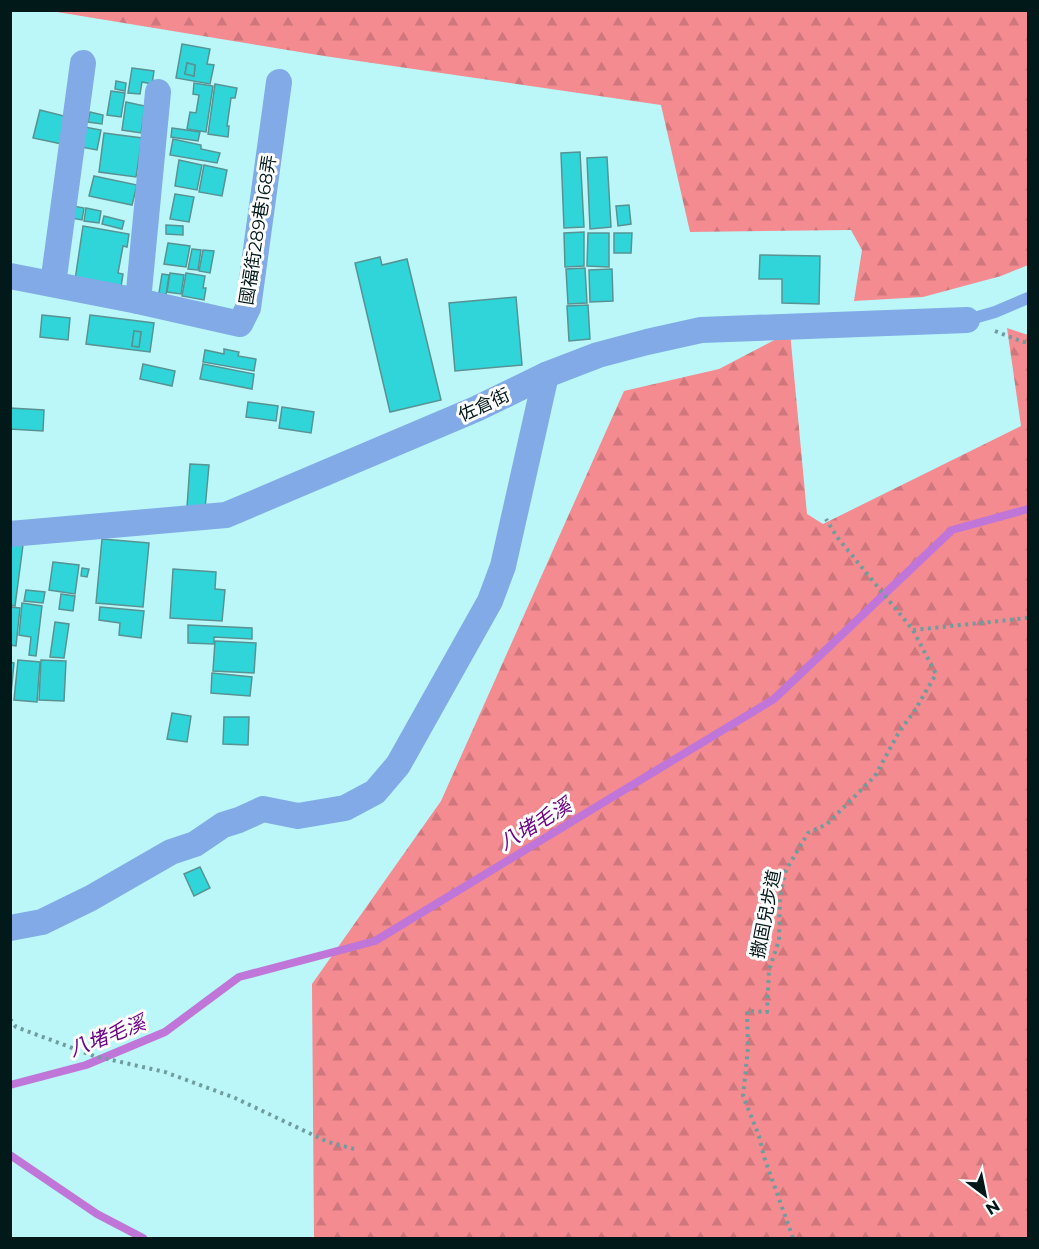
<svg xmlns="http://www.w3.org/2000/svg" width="1039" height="1249" font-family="Montserrat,'Noto Sans TC',sans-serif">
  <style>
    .forest { fill: url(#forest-firs) }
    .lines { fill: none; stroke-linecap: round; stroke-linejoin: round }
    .stream { stroke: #c076d8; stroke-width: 8 }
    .building { fill: #30d5d9; stroke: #599293; stroke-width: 1.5; fill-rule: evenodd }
    .path { stroke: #709c9d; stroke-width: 4; stroke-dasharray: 3 4.5; stroke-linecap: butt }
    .service { stroke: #81aae6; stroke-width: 12 }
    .minor { stroke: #81aae6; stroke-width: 26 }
    .labels { text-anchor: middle; stroke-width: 6; stroke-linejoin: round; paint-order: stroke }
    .street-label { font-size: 18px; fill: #02191a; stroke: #fff }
    .water-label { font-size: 20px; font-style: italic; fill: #6e0687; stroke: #fff }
  </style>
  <defs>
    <pattern id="forest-firs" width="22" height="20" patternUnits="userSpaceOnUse" patternTransform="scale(1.5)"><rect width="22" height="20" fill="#f38b90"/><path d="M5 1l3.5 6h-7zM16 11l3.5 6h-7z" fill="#cf777c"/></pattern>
  </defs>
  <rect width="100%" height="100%" fill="#bbf7f8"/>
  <g class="forest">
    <path d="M51 11H1028V265L1001 276 923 297 854 301 862 250 851 230 690 232 661 105 324 56Z"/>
    <path d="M1007 328 1028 335V1238H314L312 984 441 801 624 391 719 369 790 332 807 514 823 524 1021 426Z"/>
  </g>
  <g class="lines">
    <g class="stream">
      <path d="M10 1085 86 1065 165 1032 239 977 375 941 774 699 952 530 1028 509"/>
      <path d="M10 1155 97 1214 143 1238"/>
    </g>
  </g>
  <g class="building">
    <path d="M182 44 210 49 207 64 214 65 210 84 176 78ZM187 63 195 65 194 76 185 74Z"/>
    <path d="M187 63 195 65 194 76 185 74Z"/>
    <path d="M132 68 154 71 152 84 142 82 140 94 128 93Z"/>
    <path d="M116 81 126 83 125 91 115 89Z"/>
    <path d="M194 83 213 86 206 132 187 129 190 112 196 113 199 95 193 94Z"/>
    <path d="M215 84 237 88 235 98H231L227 126H229L228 137 208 134Z"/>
    <path d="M111 91 125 93 121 117 107 115Z"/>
    <path d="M126 102 145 106 141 133 122 130Z"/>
    <path d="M40 110 68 117 62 144 33 138Z"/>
    <path d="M90 112 103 115 102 124 88 122Z"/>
    <path d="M79 126 101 130 97 150 75 146Z"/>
    <path d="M172 128 200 132 198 141 171 137Z"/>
    <path d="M104 133 142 138 136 177 99 172Z"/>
    <path d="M173 139 201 145V149L220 153 217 163 170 155Z"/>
    <path d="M580 152 584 227 564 228 561 153Z"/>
    <path d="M607 157 611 227 590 229 587 158Z"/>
    <path d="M179 160 202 165 197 190 175 186Z"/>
    <path d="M204 165 227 170 222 196 199 192Z"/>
    <path d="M94 176 137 185 132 205 89 196Z"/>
    <path d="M175 194 194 197 189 222 170 219Z"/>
    <path d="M629 205 631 224 618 226 616 206Z"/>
    <path d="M73 206 84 208 82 220 71 218Z"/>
    <path d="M86 208 101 211 99 223 84 221Z"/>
    <path d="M104 216 124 221 122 229 102 224Z"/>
    <path d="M166 225 183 226V235L166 234Z"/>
    <path d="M83 226 129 234 127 247 123 246 118 273 123 274 121 287 75 280Z"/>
    <path d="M584 232V266L565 267 564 233Z"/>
    <path d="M588 233H609V267L587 266Z"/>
    <path d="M614 233H632L631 253H614Z"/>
    <path d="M168 243 190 246 186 267 164 264Z"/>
    <path d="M192 249 201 250 198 270 188 269Z"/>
    <path d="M203 250 214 251 210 273 199 271Z"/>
    <path d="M760 255 820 256 819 304 782 303V279H759Z"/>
    <path d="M380 257 382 265 407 259 441 400 390 412 355 263Z"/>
    <path d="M585 268 587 303 568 304 566 269Z"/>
    <path d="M612 269 613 301 590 302 589 270Z"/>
    <path d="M170 273 184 275 181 294 167 292Z"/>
    <path d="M186 273 205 276 203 288H206L204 300 182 296Z"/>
    <path d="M162 274 169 275 166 295 159 293Z"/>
    <path d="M516 297 522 365 455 371 449 303Z"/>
    <path d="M588 305 590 339 569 341 567 306Z"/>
    <path d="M42 315 70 318 68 340 40 337Z"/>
    <path d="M90 315 154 323 150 352 86 344ZM134 331 141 332 139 347 132 346Z"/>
    <path d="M134 331 141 332 139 347 132 346Z"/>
    <path d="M224 349 239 352 238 356 256 359 254 371 203 362 205 350 224 354Z"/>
    <path d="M143 364 175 371 172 386 140 379Z"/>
    <path d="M203 364 254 374 252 389 200 379Z"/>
    <path d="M248 402 278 406 276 421 246 417Z"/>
    <path d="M282 407 314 412 311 433 279 428Z"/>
    <path d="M10 408 44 410 43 431 10 429Z"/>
    <path d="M190 464 209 465 205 509 187 507Z"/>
    <path d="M102 539 149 543 143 607 96 603Z"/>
    <path d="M10 544 23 545 15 606 10 605Z"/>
    <path d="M53 562 79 565 75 594 49 590Z"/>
    <path d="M82 568 89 569 87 577 81 576Z"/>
    <path d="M173 569 216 572 215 589 225 590 222 621 170 618Z"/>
    <path d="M26 590 45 592 43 603 24 601Z"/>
    <path d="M61 594 75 596 73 611 59 609Z"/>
    <path d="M22 603 42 606 36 656 29 655 31 637 19 635Z"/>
    <path d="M10 607 20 608 16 646 10 645Z"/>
    <path d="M100 607 144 611 141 638 119 635 120 623 99 620Z"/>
    <path d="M55 622 69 624 64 658 50 657Z"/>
    <path d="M188 625 252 628V639L214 637V644L188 643Z"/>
    <path d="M215 641 256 643 254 673 213 671Z"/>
    <path d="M18 660 40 662 37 702 14 700Z"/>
    <path d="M41 660 66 661 64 701 39 700Z"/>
    <path d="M10 662 14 663 10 704Z"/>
    <path d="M212 673 252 677 250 696 211 693Z"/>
    <path d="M172 713 191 716 187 742 167 739Z"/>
    <path d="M224 717H249L248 745 223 744Z"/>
    <path d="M200 867 210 888 194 896 184 874Z"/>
  </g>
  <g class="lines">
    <g class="path">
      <path d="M995 331 1023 342H1028"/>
      <path d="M913 630 1028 618"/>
      <path d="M10 1019 16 1027 94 1056 165 1072 235 1098 328 1142 358 1150"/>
      <path d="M793 1238 764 1157 759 1136 743 1096 748 1048 747 1011 767 1012 769 970 779 940 780 896 786 870 808 833 827 824 875 776 899 732 915 710 936 674 913 630 837 537 826 519"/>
    </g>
    <path class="service" d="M967 320 995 312 1028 298"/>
    <g class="minor">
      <path d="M10 276 138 301 240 324 248 308 279 82"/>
      <path d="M53 284 83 63"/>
      <path d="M138 301 158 92"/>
      <path d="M10 534 226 515 476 409 546 375 598 355 647 342 701 330 967 320"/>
      <path d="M10 928 42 922 91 898 171 852 195 844 223 825 239 820 263 809 298 816 345 808 375 792 398 765 490 601 503 566 546 375"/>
    </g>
  </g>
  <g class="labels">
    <g class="street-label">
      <text transform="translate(258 230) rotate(-81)" y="6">國福街289巷168弄</text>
      <text transform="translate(484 405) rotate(-25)" y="6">佐倉街</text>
      <text transform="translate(766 914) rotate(-79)" y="6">撒固兒步道</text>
    </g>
    <g class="water-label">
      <text transform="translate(535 824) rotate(-31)" y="7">八堵毛溪</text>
      <text transform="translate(107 1036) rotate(-21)" y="7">八堵毛溪</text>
    </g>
  </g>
  <rect width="1039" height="1249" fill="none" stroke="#02191a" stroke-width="24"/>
  <g transform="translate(985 1195) rotate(148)" stroke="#ffffff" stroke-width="4.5" paint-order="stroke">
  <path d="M0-4.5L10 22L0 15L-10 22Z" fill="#02191a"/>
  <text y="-9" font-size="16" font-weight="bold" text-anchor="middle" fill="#02191a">N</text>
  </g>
</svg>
